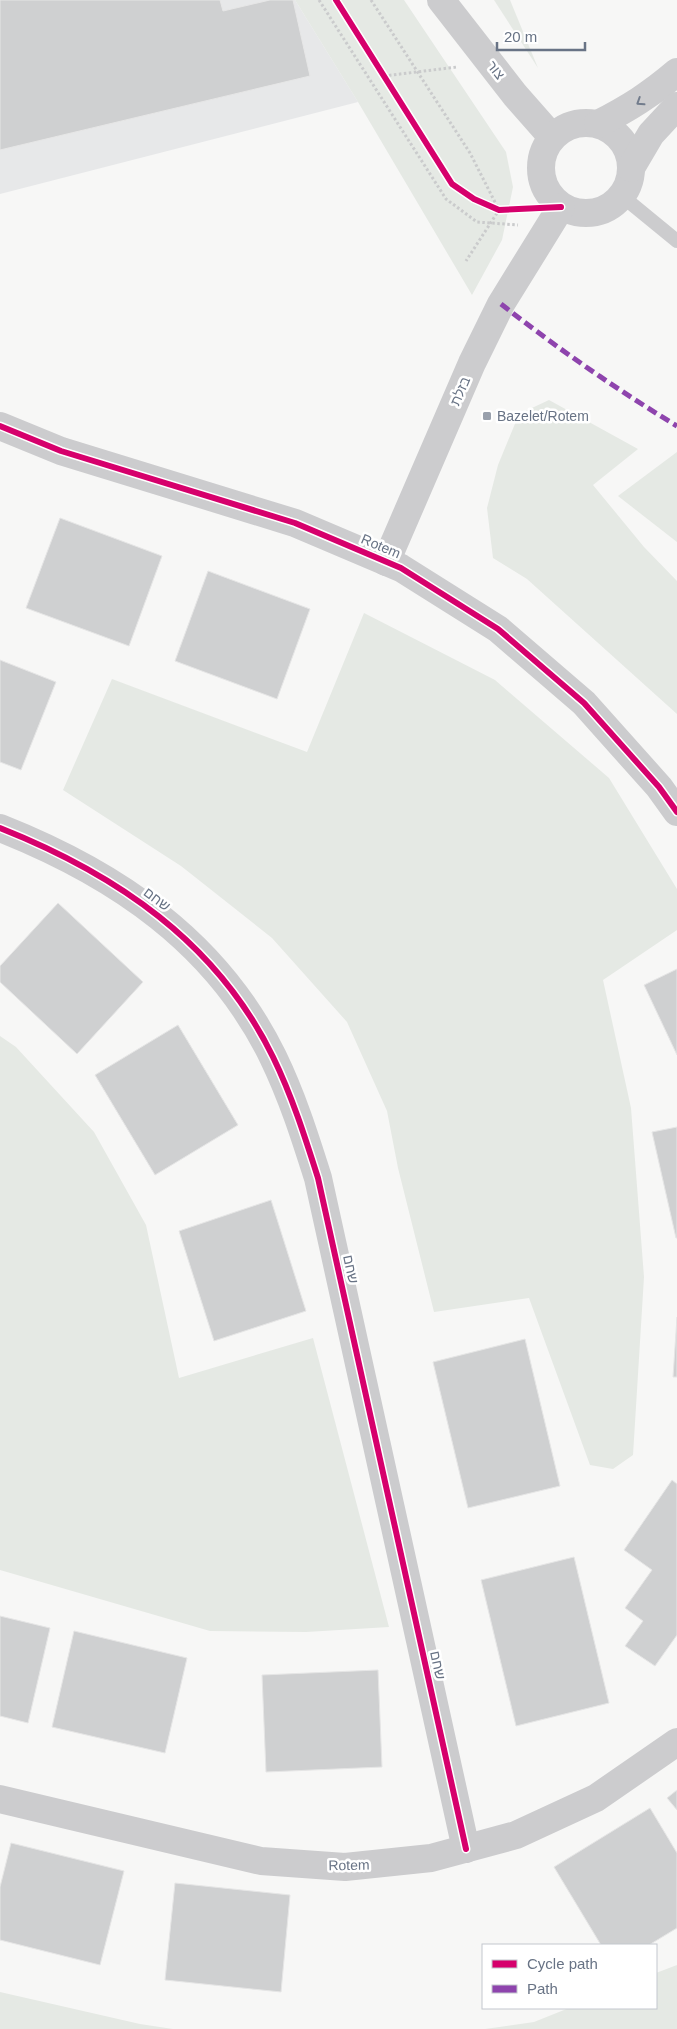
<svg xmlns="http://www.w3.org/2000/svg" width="677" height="2029" font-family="Helvetica,Heebo,sans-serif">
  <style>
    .built { fill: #e7e8e9 }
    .green { fill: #e5e9e4 }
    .building { fill: #cfd0d1; stroke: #e6e6e6 }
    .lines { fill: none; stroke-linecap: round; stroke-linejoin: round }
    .path { stroke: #cacbcc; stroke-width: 3; stroke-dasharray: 2.5 2.5; stroke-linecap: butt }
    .service { stroke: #ccccce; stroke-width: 14 }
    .minor { stroke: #ccccce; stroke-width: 28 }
    .quiet { stroke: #8e44ad; stroke-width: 5; stroke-dasharray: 10 5; stroke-linecap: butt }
    .cycleway-casing { stroke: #fff; stroke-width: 9 }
    .cycleway { stroke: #d6006c; stroke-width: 6 }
    .oneway { stroke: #727c8c }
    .poi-dot { fill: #9aa1ad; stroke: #fff; stroke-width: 2 }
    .labels { text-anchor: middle; stroke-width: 5; stroke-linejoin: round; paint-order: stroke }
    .street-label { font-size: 14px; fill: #687385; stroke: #fff }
    .poi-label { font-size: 14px; fill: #687385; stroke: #fff; text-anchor: start }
  </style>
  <rect width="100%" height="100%" fill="#f7f7f6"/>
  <path class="built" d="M0 0H295L358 102 0 194Z"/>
  <g class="green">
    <path d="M295 0H404L506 152 513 187 502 240 472 295 358 102Z"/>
    <path d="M494 0H510L538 68Z"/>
    <path d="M549 400 638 449 593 485 644 547 677 581V714L527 579 493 558 487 508 498 465 519 414Z"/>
    <path d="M677 452V542L618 496Z"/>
    <path d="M364 613 495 680 609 778 677 889V930L603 980 631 1108 644 1277 633 1455 613 1469 590 1465 529 1298 434 1312 398 1168 387 1111 347 1022 272 938 181 866 63 790 112 679 307 752Z"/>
    <path d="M0 1036 16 1047 94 1132 146 1225 179 1378 313 1338 389 1627 306 1632 210 1631 0 1570Z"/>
    <path d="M677 1965V2029H485L534 2022 569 2008H656V1973Z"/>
    <path d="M0 1992 140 2024 173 2029H0Z"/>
  </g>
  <g class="building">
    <path d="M0 0H220L223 11 270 0H293L310 76 0 150Z"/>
    <path d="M60 518 162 556 129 646 26 608Z"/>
    <path d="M208 571 310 609 277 699 175 661Z"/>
    <path d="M0 660 56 682 21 770 0 762Z"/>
    <path d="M58 903 143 982 77 1054 0 982V966Z"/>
    <path d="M677 969V1055L644 985Z"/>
    <path d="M178 1025 238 1125 155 1175 95 1075Z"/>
    <path d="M677 1127V1238H676L652 1132Z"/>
    <path d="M271 1200 306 1311 214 1341 179 1231Z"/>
    <path d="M677 1317V1377H673Z"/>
    <path d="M525 1339 560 1486 468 1508 433 1362Z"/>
    <path d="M672 1480 677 1484V1635L655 1666 625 1646 643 1621 625 1608 652 1570 624 1550Z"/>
    <path d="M574 1557 609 1703 516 1726 481 1580Z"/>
    <path d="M0 1616 50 1628 28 1723 0 1716Z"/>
    <path d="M74 1631 187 1658 165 1753 52 1727Z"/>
    <path d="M378 1670 382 1767 266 1772 262 1675Z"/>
    <path d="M677 1790V1810L667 1798Z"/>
    <path d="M650 1808 677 1853V1928L649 1945H601L554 1867Z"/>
    <path d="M11 1843 124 1871 100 1965 0 1940V1887Z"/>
    <path d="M175 1883 290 1895 281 1992 165 1980Z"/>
  </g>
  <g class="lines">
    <g class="path">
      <path d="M319 0 446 199 477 222 518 225"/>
      <path d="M371 0 470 153 499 210 466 261"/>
      <path d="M384 76 457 67"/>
    </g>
    <path class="service" d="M622 196 677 241"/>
    <g class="minor">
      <path d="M441 0 515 95 552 137"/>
      <circle cx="586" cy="168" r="45"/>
      <path d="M598 124C629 108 650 95 677 72"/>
      <path d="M631 168 651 134 677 106"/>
      <path d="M0 426 61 451 295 523 401 568 498 629 584 703 659 787 677 812"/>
      <path d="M386 562 472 363 501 304 561 207"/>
      <path d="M0 828C116 874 217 942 273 1057 292 1096 305 1137 318 1178L466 1849"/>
      <path d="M0 1799 261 1861 345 1867 431 1858 516 1835 596 1798 677 1742"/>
    </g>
    <path class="quiet" d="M501 304C557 348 616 389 677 426"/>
    <defs>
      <g id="cycleway">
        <path d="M336 0 452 184 474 199 499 210 561 207"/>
        <path d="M0 426 61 451 295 523 401 568 498 629 584 703 659 787 677 812"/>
        <path d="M0 828C116 874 217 942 273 1057 292 1096 305 1137 318 1178L466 1849"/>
      </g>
    </defs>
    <use href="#cycleway" class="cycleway-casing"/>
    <use href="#cycleway" class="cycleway"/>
  </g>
  <defs><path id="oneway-chevron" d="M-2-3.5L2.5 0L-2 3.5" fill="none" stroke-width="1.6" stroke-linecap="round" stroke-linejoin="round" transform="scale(1.25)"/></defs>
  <use class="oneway" href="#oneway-chevron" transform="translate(640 102) rotate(147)"/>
  <rect class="poi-dot" x="482" y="411" width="10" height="10" rx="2.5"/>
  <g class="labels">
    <g class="street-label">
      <text transform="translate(496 70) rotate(52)" y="5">צור</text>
      <text transform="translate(460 391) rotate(-67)" y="5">בזלת</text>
      <text transform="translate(381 546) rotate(23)" y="5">Rotem</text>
      <text transform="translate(157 899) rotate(37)" y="5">שחם</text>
      <text transform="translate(351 1269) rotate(78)" y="5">שחם</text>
      <text transform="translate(438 1665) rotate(78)" y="5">שחם</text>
      <text transform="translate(349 1865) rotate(-1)" y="5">Rotem</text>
    </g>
    <g class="poi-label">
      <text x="497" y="421">Bazelet/Rotem</text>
    </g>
  </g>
  <rect x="482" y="1944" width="175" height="65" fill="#ffffff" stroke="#c3c7ce"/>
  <rect x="492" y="1960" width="25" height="8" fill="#d6006c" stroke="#c3c7ce"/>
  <text x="527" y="1969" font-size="15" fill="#687385">Cycle path</text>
  <rect x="492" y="1985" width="25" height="8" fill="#8e44ad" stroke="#c3c7ce"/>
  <text x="527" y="1994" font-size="15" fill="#687385">Path</text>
  <path d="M497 42v8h88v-8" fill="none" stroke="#687385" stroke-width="2.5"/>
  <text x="504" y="42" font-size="15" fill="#687385" stroke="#ffffff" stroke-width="4" paint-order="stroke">20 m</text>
</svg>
